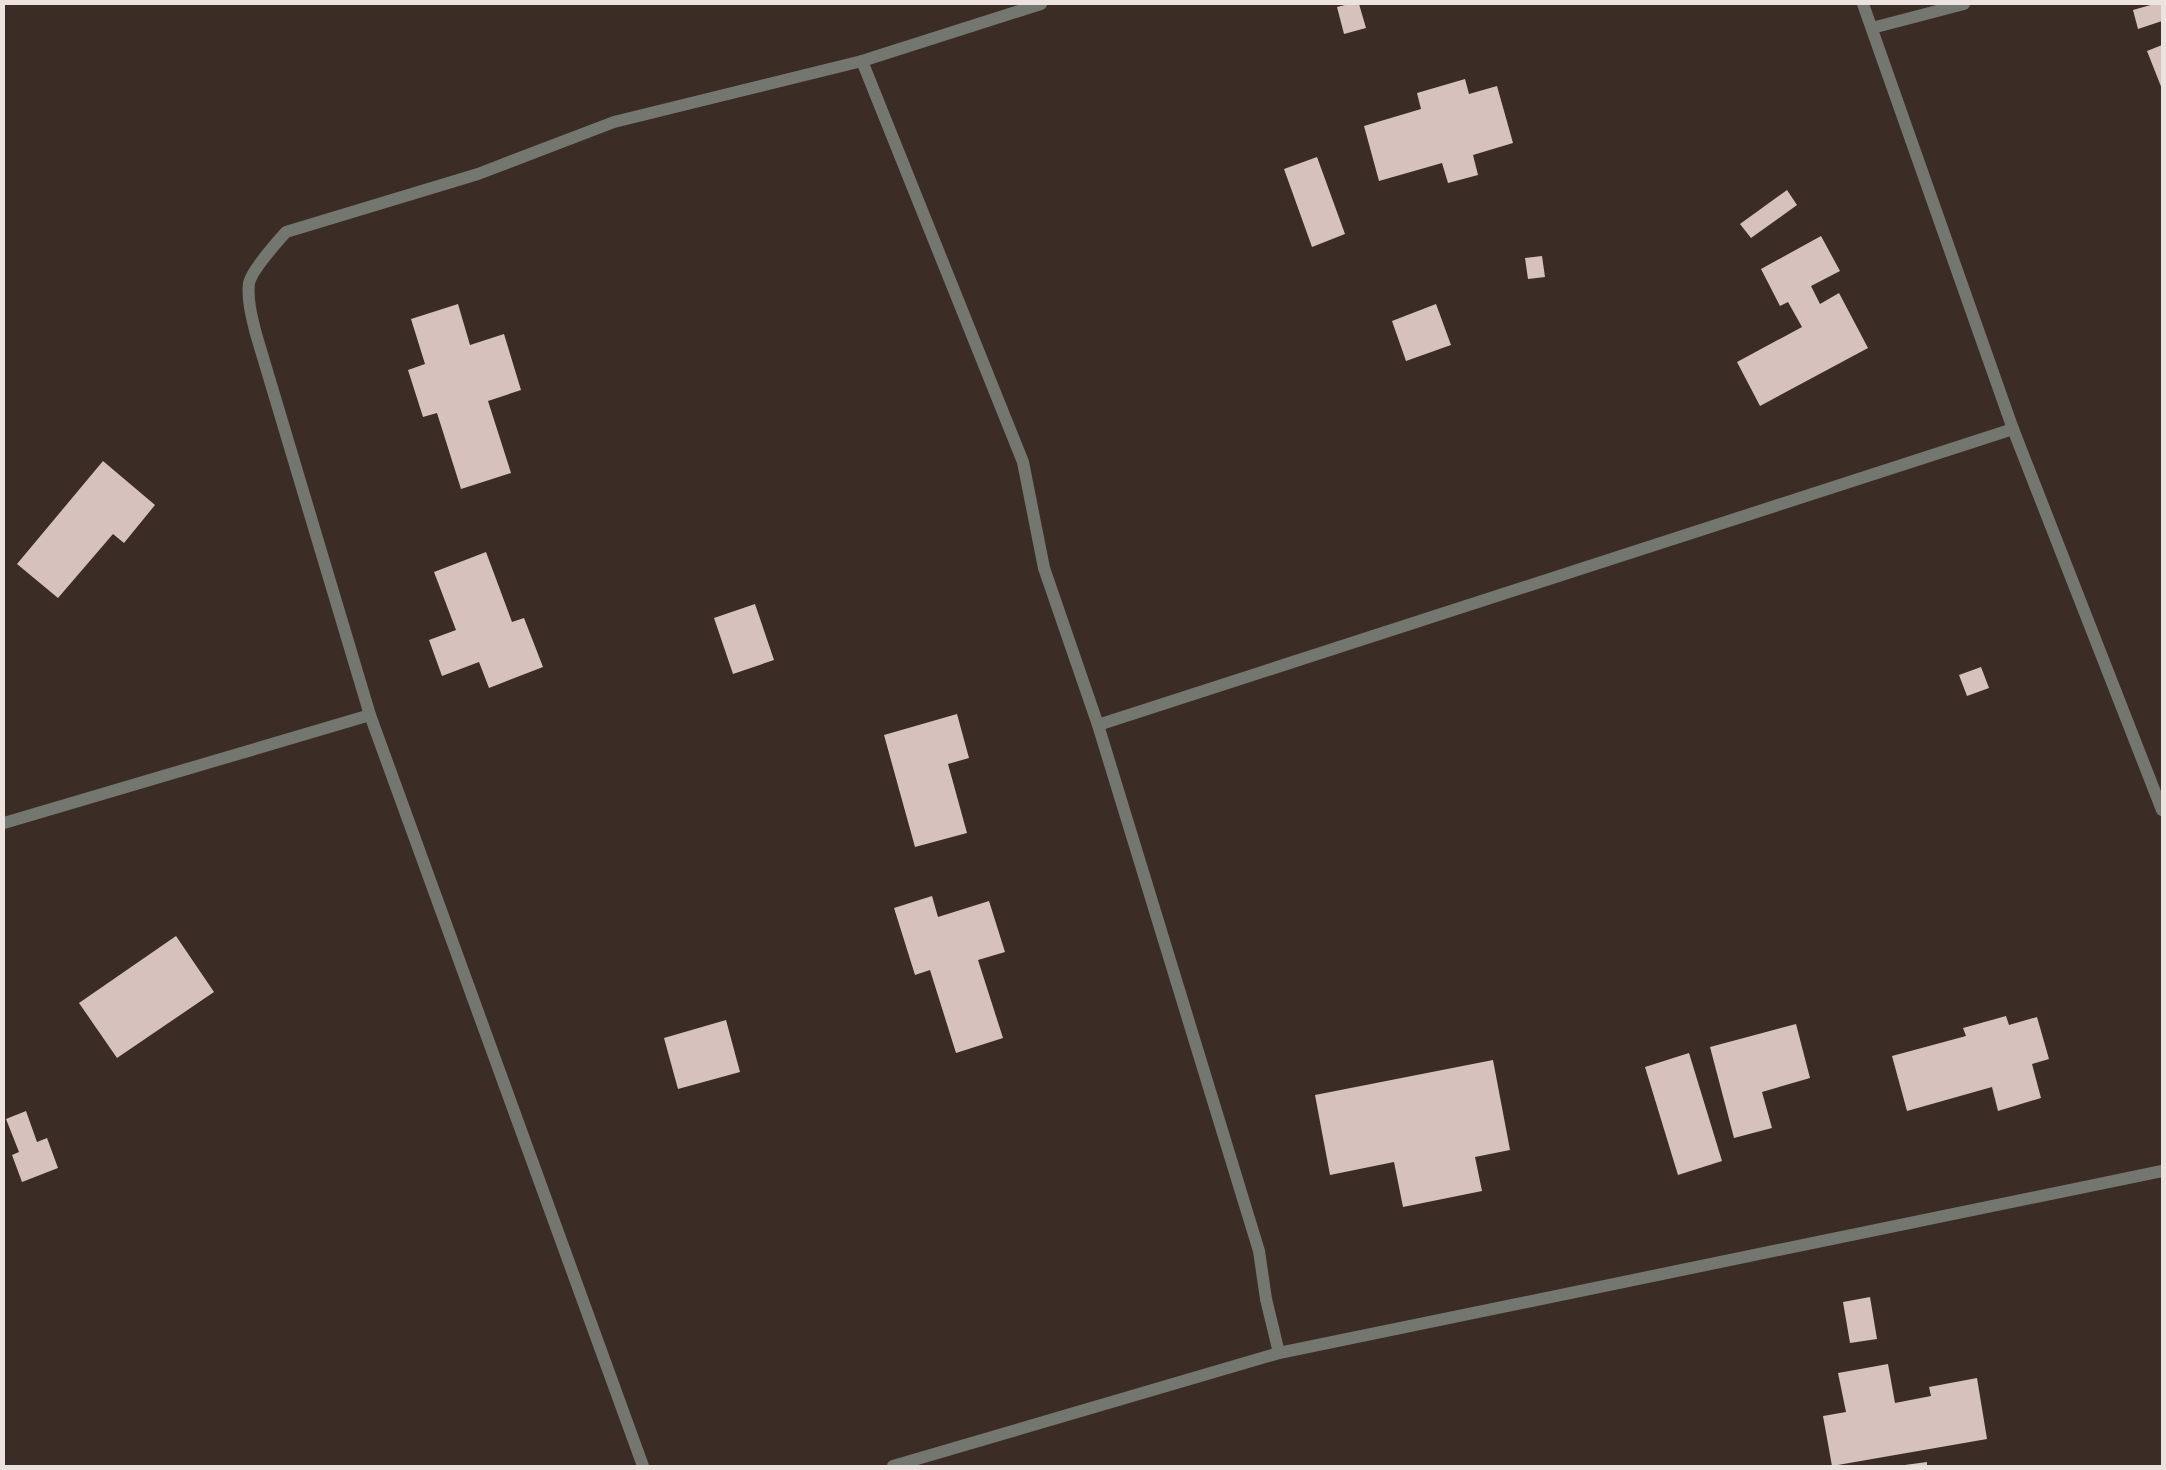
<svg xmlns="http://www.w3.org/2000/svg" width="2166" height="1470" font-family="Karla,sans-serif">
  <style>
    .building { fill: #d6c1bd }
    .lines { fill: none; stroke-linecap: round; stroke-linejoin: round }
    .minor { stroke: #737770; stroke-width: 12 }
  </style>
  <rect width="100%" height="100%" fill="#3b2c26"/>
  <g class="building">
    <path d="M1349 4H1359L1366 28 1344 34 1337 7Z"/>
    <path d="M2154 4H2162V21L2138 29 2133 10Z"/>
    <path d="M2162 45V89L2147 51Z"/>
    <path d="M1465 79 1469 94 1497 86 1513 143 1473 155 1478 175 1448 183 1442 163 1379 181 1364 126 1421 109 1417 93Z"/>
    <path d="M1317 157 1345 234 1312 247 1284 169Z"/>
    <path d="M1787 190 1797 205 1751 238 1740 224Z"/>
    <path d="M1821 236 1840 271 1811 286 1820 304 1839 293 1868 348 1760 406 1737 362 1802 327 1788 302 1780 306 1761 269Z"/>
    <path d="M1542 256 1545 277 1528 279 1525 258Z"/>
    <path d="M458 304 470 345 504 334 521 390 488 401 511 473 461 489 437 413 423 417 408 370 425 364 411 319Z"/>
    <path d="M1436 304 1451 345 1406 361 1392 321Z"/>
    <path d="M103 461 155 505 124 543 113 534 58 598 17 564Z"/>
    <path d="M486 552 512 622 524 618 543 667 489 688 479 662 442 676 429 640 456 630 434 572Z"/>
    <path d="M755 604 774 660 733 674 714 618Z"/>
    <path d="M1981 667 1989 688 1967 696 1959 675Z"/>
    <path d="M957 714 969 758 948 764 967 833 915 847 884 735Z"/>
    <path d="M932 896 938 917 989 901 1005 952 978 960 1003 1038 956 1053 930 970 915 975 894 908Z"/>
    <path d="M176 936 214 992 117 1058 79 1003Z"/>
    <path d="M2006 1016 2009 1025 2037 1017 2049 1059 2032 1064 2041 1098 1998 1111 1992 1087 1907 1111 1892 1056 1966 1036 1963 1028Z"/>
    <path d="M726 1020 740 1072 678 1089 664 1038Z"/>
    <path d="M1796 1024 1810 1078 1762 1092 1772 1128 1734 1138 1710 1047Z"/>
    <path d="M1689 1053 1722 1161 1678 1175 1645 1067Z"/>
    <path d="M1493 1060 1510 1150 1475 1157 1482 1191 1403 1207 1394 1162 1330 1175 1315 1095Z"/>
    <path d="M26 1111 37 1142 47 1138 58 1168 22 1182 12 1155 19 1152 6 1119Z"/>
    <path d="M1870 1297 1877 1339 1850 1343 1843 1302Z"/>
    <path d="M1888 1364 1895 1403 1931 1396 1929 1387 1977 1378 1987 1439 1832 1466 1823 1416 1846 1412 1838 1373Z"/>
    <path d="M1927 1462V1466H1905V1465Z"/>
  </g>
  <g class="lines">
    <g class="minor">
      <path d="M1863 4 2013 429 2162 810"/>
      <path d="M1872 28 1964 4"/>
      <path d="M862 61 1023 462 1044 568 1098 725 1259 1251 1266 1299 1279 1353"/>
      <path d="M1098 725 2013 429"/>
      <path d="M4 823 370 715"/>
      <path d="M643 1466 370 715 256 334C252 318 247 300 249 283 252 270 277 242 286 232L478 174 614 122 862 61 1041 4"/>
      <path d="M893 1466 1279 1353 2162 1171"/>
    </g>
  </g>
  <rect width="2166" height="1470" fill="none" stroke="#ece2de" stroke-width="10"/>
</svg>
